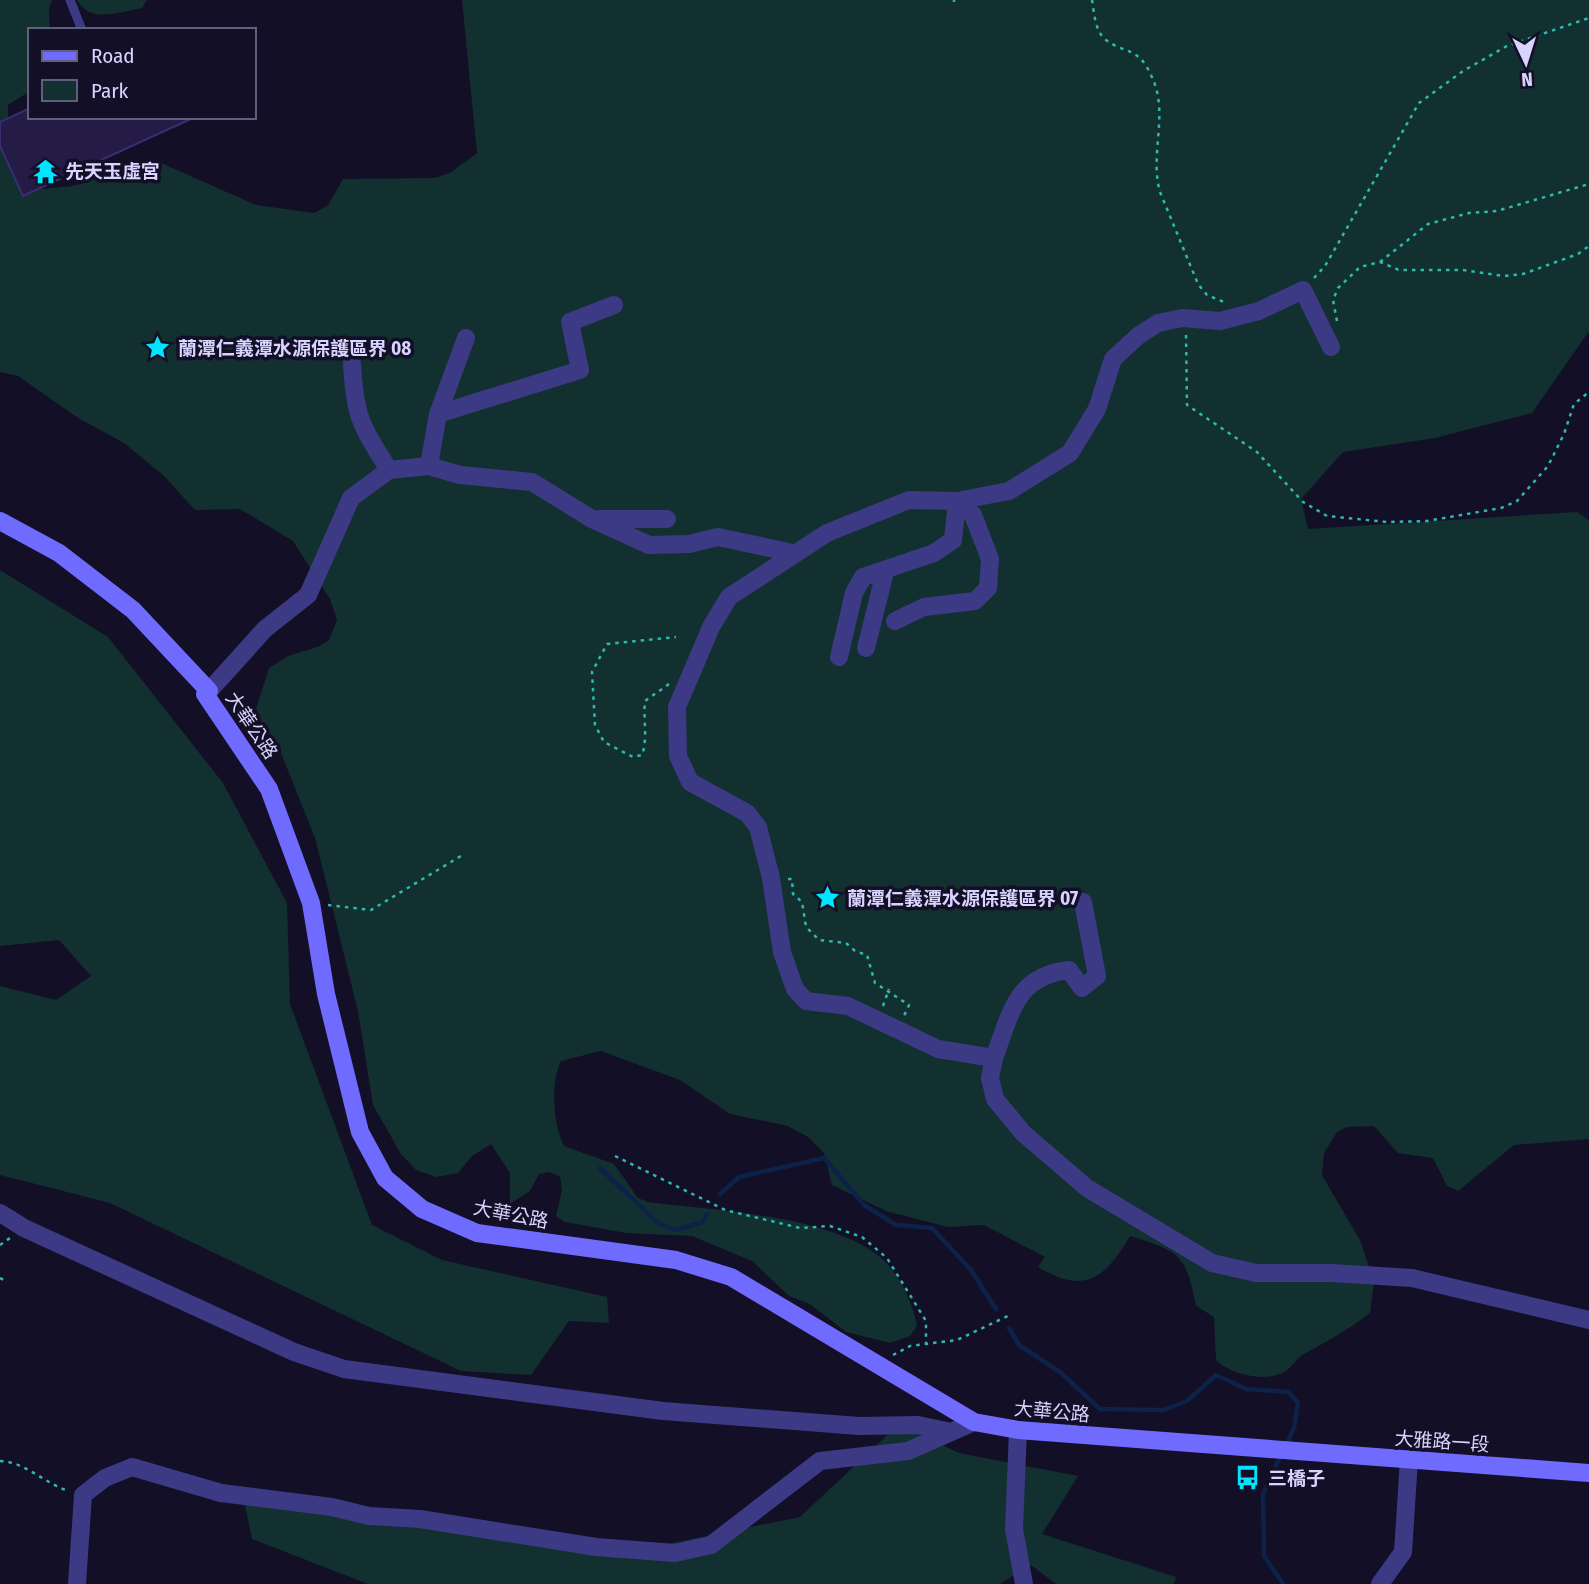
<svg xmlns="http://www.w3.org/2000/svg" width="1589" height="1584" font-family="'Fira Sans Condensed','Noto Sans TC',sans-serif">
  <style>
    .green { fill: #12302f }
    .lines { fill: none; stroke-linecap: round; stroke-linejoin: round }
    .stream { stroke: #0c2248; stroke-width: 4.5 }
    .building { fill: #241b47; stroke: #3b2d73; stroke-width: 2 }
    .path { stroke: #2fb8b0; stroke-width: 2.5; stroke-dasharray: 3.5 5; stroke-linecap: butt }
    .service { stroke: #3d3a85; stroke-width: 9 }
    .minor { stroke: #3d3a85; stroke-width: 18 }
    .secondary { stroke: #6f6bff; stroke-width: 18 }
    .labels { text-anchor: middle; stroke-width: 7; stroke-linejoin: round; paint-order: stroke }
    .poi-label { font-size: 19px; font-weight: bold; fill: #d9d4ff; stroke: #130f26; text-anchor: start }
    .street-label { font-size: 19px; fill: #d9d4ff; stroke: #130f26 }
  </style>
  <rect width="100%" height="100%" fill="#130f26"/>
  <g class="green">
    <path d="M0 0H52L49 8 50 30H30V91L8 105 9 165 14 179 43 189 72 186 88 182 113 167 161 163 256 205 314 213 328 205 343 179 434 178 450 173 477 153 462 0H1589V331L1532 413 1435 438 1343 452 1301 499 1308 529 1577 512 1589 520V1139L1514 1145 1458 1191 1447 1186 1433 1158 1398 1153 1374 1126 1347 1127 1337 1132 1324 1153 1322 1175 1360 1240 1374 1281 1370 1313C1348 1330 1328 1341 1304 1354 1296 1358 1292 1368 1284 1372 1265 1383 1230 1374 1216 1360L1214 1317 1196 1306C1186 1254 1179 1251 1130 1236 1105 1279 1084 1295 1038 1267L1045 1257 984 1225 948 1227 886 1211 832 1185 824 1153 808 1137 788 1126 730 1114 680 1080 601 1051 561 1061C550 1085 553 1122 564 1146L614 1164 638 1198 648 1202C715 1211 826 1214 880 1257 899 1272 913 1304 917 1326L910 1336 890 1343 846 1332 810 1304 789 1296 752 1261 692 1236 626 1233 565 1222 556 1216 562 1190 560 1177 550 1172 539 1174 530 1191 510 1204V1173L491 1144 472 1156 458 1173 436 1177 416 1170 401 1154 373 1105 358 1011 315 838 281 753 263 729 256 709 269 668 288 656 320 646 329 640 337 620 330 599 293 541 240 509 195 510 163 475 124 443 78 418 18 376 0 372Z"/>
    <path d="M77 0H147L142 8C119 12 90 24 77 0Z"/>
    <path d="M0 570 108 637 223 783 287 903 290 1004 372 1225 442 1260 607 1297 609 1323 569 1321 531 1375 461 1371 110 1203 0 1175V986L56 1000 91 976 59 940 0 946Z"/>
    <path d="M899 1424 959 1453 1078 1476 1042 1534 1176 1577 1174 1584H1056L1031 1565 1000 1584H368L252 1539 244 1501 658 1546 800 1517Z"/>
  </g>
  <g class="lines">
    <g class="stream">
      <path d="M600 1168 658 1223 675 1230 703 1222 707 1214"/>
      <path d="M720 1194 739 1177 824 1158 864 1205 896 1225 932 1228 971 1270 996 1309"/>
      <path d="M1009 1328 1019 1345 1060 1372 1100 1409 1164 1410 1187 1401 1216 1375 1246 1389 1289 1392 1298 1403 1294 1428 1285 1447"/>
      <path d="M1281 1455 1263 1494 1264 1556 1283 1584"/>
    </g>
  </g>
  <path class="building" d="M30 108V117H195L23 196 0 146V122Z"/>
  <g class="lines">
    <g class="path">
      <path d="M1092 0C1094 12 1095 32 1106 40 1124 54 1138 46 1151 75 1170 113 1149 153 1160 192L1198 284 1207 295 1224 302"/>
      <path d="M954 2V0"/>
      <path d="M1380 262 1428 224 1469 213 1497 211 1589 184"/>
      <path d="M1314 278 1325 266 1419 103 1463 71 1507 46 1589 18"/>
      <path d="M1337 321 1333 300 1338 288 1360 267 1380 262 1399 270H1463L1504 276 1523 274 1578 254 1589 246"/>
      <path d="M1186 335 1187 405 1257 452 1303 502 1327 516 1387 522 1427 521 1501 508 1517 501 1548 466 1564 434 1574 404 1589 392"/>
      <path d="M669 684 645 701C643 719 648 738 642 755L633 757 604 742 595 725 592 672 607 644 676 637"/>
      <path d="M788 879H792L793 894 802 902 806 927 819 940 846 943 855 951 867 955 875 983 909 1005 904 1016"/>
      <path d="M328 905 371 910 461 856"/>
      <path d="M883 1006 889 989"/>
      <path d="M615 1156 725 1210 800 1228 830 1226 862 1237 887 1258 926 1321V1343"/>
      <path d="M0 1245 10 1238"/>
      <path d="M0 1278 4 1280"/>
      <path d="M893 1355 910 1346 957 1340 1012 1314"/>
      <path d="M0 1461C26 1462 45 1484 69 1491"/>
    </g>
    <path class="service" d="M70 0 82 30"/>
    <g class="minor">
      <path d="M1331 347 1303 290 1259 311 1220 321 1182 318 1158 323 1138 336 1113 359 1097 409 1070 453 1009 491 957 501 909 500 827 533 729 597 711 627 677 707 678 756 690 782 747 813 758 827 771 878 782 952 795 989 806 1001 848 1006 938 1049 994 1058 990 1078 995 1099 1023 1133 1087 1188 1212 1263 1256 1273H1332L1412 1278 1589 1320"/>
      <path d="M352 364C355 418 361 425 389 470"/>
      <path d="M438 414 466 338"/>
      <path d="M429 466 438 414 580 370 570 322 614 305"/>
      <path d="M599 519H667"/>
      <path d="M895 621 924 607 975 601 988 588 990 559 973 515 957 501"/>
      <path d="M866 648 885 572"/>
      <path d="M839 657 854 593 863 577 934 553 953 540 957 501"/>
      <path d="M209 691 265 629 308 595 351 498 389 470 429 466 460 475 532 482 592 519 649 545 689 544 718 537 793 553"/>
      <path d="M994 1058C1011 1014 1015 976 1069 970L1082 988 1097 976 1083 902"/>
      <path d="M0 1213 24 1228 294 1352 344 1369 663 1411 859 1426 918 1425 951 1432"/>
      <path d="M1018 1430 1014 1529 1024 1584"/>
      <path d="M77 1584 83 1495 105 1478 132 1467 221 1493 332 1507 369 1516 420 1519 596 1547 675 1553 711 1545 820 1461 908 1451 974 1422"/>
      <path d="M1380 1584 1403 1552 1409 1460"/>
    </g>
    <path class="secondary" d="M0 521 59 553 133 610 209 691 205 694 269 789 311 903 326 994 360 1132 385 1178 422 1209 477 1233 676 1260 731 1277 974 1422 1018 1430 1589 1473"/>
  </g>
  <defs>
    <symbol id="temple-bare" viewBox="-9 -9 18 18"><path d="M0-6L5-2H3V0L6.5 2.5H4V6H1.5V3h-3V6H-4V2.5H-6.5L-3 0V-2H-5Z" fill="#00e5ff" stroke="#130f26" stroke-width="2.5" paint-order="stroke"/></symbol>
    <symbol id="sight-bare" viewBox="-9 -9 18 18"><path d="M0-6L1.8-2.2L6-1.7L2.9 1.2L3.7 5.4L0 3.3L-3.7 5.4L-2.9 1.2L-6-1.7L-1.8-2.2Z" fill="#00e5ff" stroke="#130f26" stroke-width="2.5" paint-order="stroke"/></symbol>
    <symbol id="bus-bare" viewBox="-9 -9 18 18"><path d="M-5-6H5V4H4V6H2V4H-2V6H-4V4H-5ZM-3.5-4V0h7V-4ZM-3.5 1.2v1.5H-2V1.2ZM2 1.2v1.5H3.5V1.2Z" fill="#00e5ff" stroke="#130f26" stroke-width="2.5" paint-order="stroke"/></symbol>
  </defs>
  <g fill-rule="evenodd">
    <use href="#temple-bare" x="28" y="154" width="35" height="35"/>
    <use href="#sight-bare" x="140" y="330" width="35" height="35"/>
    <use href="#sight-bare" x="810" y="880" width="35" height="35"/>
    <use href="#bus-bare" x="1230" y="1460" width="35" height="35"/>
  </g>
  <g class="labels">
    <g class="poi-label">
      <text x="65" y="178">先天玉虛宮</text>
      <text x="178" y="355">蘭潭仁義潭水源保護區界 08</text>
      <text x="847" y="905">蘭潭仁義潭水源保護區界 07</text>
      <text x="1268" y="1485">三橋子</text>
    </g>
    <g class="street-label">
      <text transform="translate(252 725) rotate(56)" y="7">大華公路</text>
      <text transform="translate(511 1214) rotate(11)" y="7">大華公路</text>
      <text transform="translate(1052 1411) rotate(5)" y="7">大華公路</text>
      <text transform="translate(1442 1441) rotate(4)" y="7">大雅路一段</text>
    </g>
  </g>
  <rect x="28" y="28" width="228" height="91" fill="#130f26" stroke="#625e7d" stroke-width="2"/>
  <rect x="42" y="51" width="35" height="10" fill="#6f6bff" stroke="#625e7d" stroke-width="2"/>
  <text x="91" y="63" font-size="21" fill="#d9d4ff">Road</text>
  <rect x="42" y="80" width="35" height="21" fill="#12302f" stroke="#625e7d" stroke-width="2"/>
  <text x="91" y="98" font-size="21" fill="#d9d4ff">Park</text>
  <g transform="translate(1526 63) rotate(176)" stroke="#130f26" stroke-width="5" paint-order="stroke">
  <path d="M0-5L12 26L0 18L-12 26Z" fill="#d9d4ff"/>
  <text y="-10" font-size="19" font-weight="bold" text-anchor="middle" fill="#d9d4ff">N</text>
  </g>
</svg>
